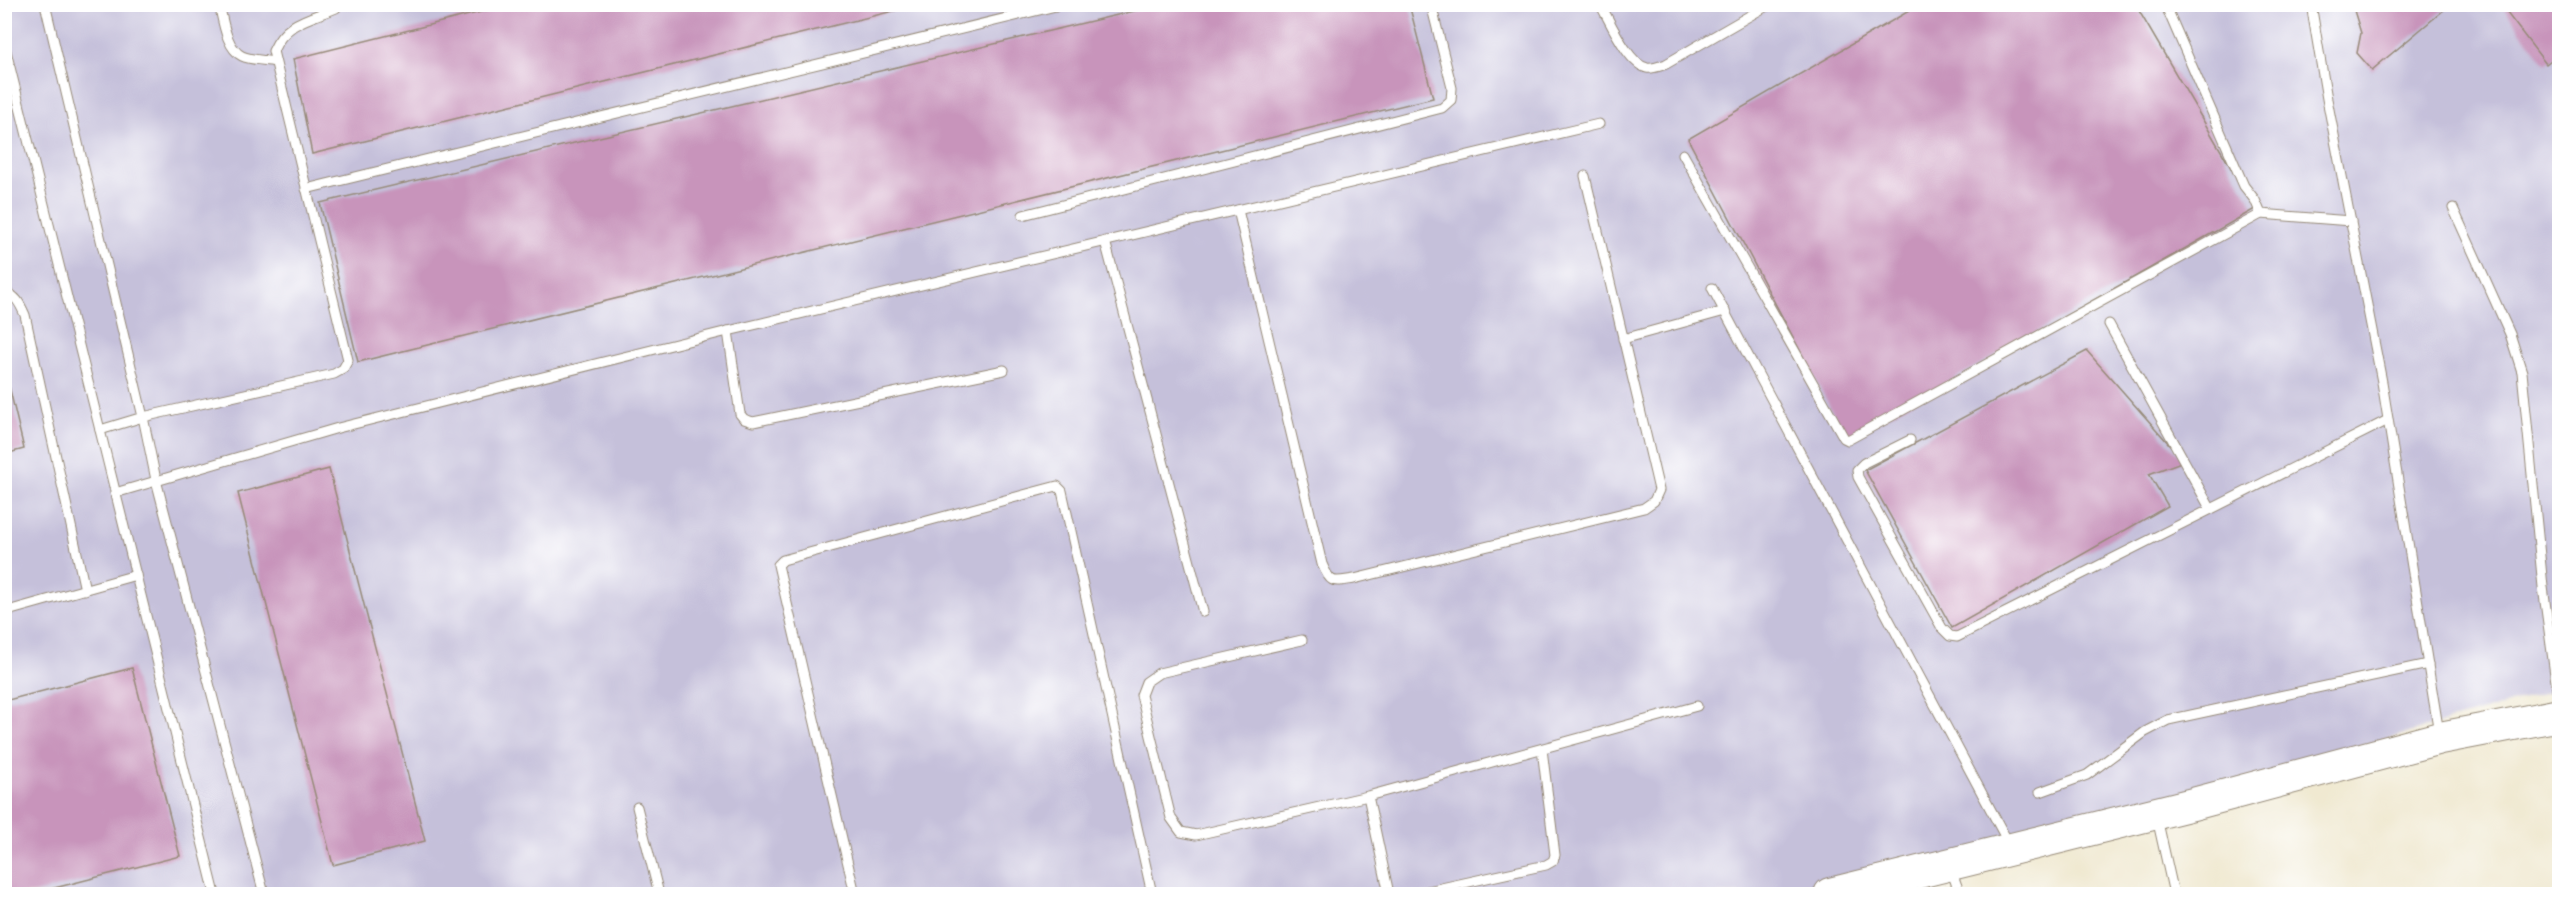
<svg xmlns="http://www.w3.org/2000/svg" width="2564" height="899" font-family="Mynerve,sans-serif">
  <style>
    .industrial { fill: #c5c0da }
    .building { fill: #c894bb }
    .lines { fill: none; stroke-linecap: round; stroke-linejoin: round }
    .service-casing { stroke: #968a78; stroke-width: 11 }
    .trunk-casing { stroke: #968a78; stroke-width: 34 }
    .service { stroke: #fff; stroke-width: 9 }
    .trunk { stroke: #fff; stroke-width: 32 }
  </style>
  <rect width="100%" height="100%" fill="#fff"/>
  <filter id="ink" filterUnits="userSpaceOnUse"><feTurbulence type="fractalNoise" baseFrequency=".0167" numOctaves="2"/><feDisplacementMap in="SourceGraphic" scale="12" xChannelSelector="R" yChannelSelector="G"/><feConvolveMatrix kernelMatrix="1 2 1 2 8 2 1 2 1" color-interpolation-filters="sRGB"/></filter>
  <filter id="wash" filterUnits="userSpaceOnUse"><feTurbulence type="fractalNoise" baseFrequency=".008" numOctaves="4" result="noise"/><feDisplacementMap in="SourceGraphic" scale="24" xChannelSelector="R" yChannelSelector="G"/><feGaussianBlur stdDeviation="1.35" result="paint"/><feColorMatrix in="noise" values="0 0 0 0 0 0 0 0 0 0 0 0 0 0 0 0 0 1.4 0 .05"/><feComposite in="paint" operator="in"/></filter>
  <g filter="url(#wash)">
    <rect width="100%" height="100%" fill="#f0e9d1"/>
    <path class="industrial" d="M5 5H2559V689L2034 842 1806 894H5Z"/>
    <g id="blocks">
      <g class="building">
        <path d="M513 4H918V5L312 154 293 59Z"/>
        <path d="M1164 4H1409L1433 98 358 362 320 203Z"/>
        <path d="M1921 4H2135L2255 209 1847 439 1688 139Z"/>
        <path d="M2352 4H2451L2372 70 2357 53 2361 33Z"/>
        <path d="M2500 4H2560V53L2546 64Z"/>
        <path d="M2087 351 2184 461 2149 474 2168 506 1952 628 1865 470Z"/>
        <path d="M5 369 24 449 5 454Z"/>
        <path d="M329 469 425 841 333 865 238 493Z"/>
        <path d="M132 668 180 856 31 894H4V701Z"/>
      </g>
    </g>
  </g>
  <g filter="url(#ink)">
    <use href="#blocks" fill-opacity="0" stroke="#968a78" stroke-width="1.5"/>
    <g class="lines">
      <defs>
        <g id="service">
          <path d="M45 4 143 417 156 480 264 894"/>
          <path d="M219 4C223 20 226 48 242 56 250 60 265 60 275 62"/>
          <path d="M1600 4C1610 21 1628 64 1647 68 1653 69 1660 66 1666 64L1770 4"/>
          <path d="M2165 4 2244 186 2255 200 2261 214 2351 221"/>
          <path d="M2311 4 2327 99 2382 382 2439 733"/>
          <path d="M4 43 215 894"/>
          <path d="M1683 154 1844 438 1848 440 2261 214"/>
          <path d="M306 189 1064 4"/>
          <path d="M2453 208 2510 334 2522 372 2543 587 2560 711"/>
          <path d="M1238 210 1322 564C1331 585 1333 582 1354 579L1644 508 1654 501 1659 490 1585 176"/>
          <path d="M1023 215 1442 108 1451 100 1452 88 1431 4"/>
          <path d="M1105 241 1203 612"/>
          <path d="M1712 288 2009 844"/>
          <path d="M4 292C17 296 20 304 25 315L85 590"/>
          <path d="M2109 324 2210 508"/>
          <path d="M728 331 740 414 744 419 753 422 1004 370"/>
          <path d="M1623 339 1725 311"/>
          <path d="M100 430 143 417 334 374 343 369 348 360 273 51C286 21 310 19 336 8L338 4"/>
          <path d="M1910 440 1864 463 1857 470 1858 477 1942 628 1950 636 1957 637 2388 420"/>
          <path d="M115 493 338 428 728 331 1599 124"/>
          <path d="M4 612 136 575"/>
          <path d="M1302 640 1159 673 1146 682 1141 695 1171 818 1181 832 1196 835 1368 796"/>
          <path d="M2040 792 2087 775 2145 732 2168 720 2428 664"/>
          <path d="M637 807 659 894"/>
          <path d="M2157 818 2174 894"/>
          <path d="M1951 870 1960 894"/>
          <path d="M855 894 778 565 783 560 1057 486 1062 491 1152 894"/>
          <path d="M1389 894 1368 796 1697 706"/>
          <path d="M1414 894 1546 865 1553 861 1555 855 1542 749"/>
        </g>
        <path id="trunk" d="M1830 894 2193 804 2440 738 2560 715"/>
      </defs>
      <use href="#service" class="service-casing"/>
      <use href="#trunk" class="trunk-casing"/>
      <use href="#service" class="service"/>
      <use href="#trunk" class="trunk"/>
    </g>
  </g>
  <rect width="2564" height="899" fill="none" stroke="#fff" stroke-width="24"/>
</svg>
